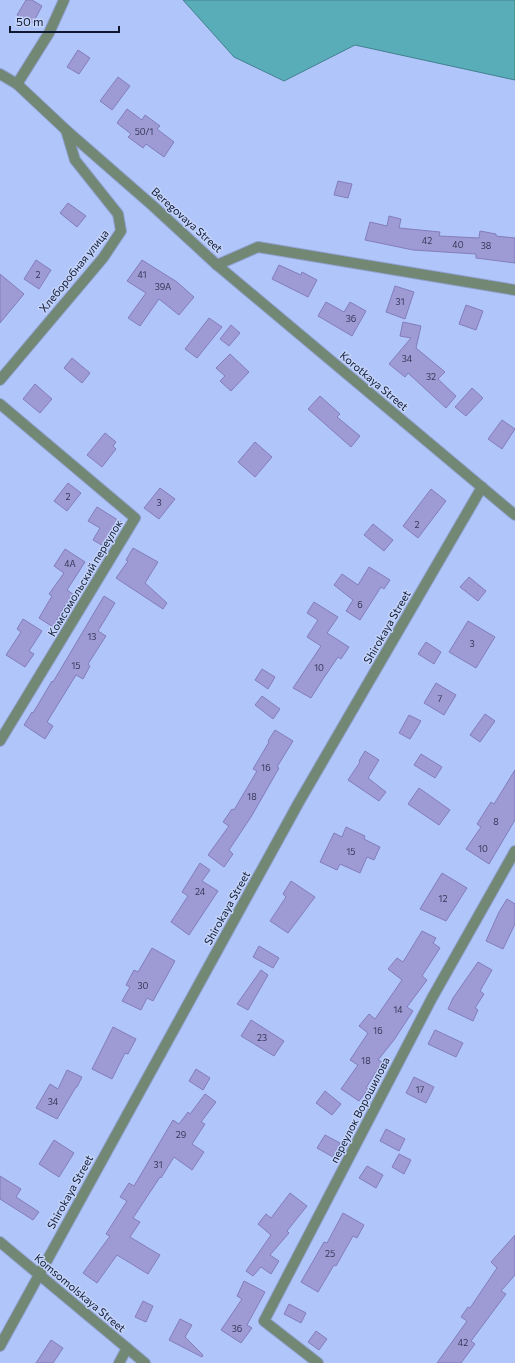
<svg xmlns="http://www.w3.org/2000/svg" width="515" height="1363" font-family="Commissioner,sans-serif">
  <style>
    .water { fill: #59adb9; stroke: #438090 }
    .building { fill: #9e9ad3; stroke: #837dbd }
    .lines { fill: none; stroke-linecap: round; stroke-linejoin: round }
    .minor-casing { stroke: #90a2d1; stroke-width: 12 }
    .minor { stroke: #728774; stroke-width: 10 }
    .labels { text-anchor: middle; stroke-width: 3; stroke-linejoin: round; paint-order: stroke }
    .number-label { font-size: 9px; fill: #343859 }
    .street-label { font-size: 11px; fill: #101830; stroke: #c3d3fa }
  </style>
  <rect width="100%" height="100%" fill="#b0c5f9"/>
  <path class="water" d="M183 0H515V80L355 45 284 81 234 57Z"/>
  <g class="building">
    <path d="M26 0H32L42 6 33 23 17 15Z"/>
    <path d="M78 50 90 58 79 74 67 67Z"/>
    <path d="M118 77 130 86 112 110 100 101Z"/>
    <path d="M127 109 142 120 145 115 160 126 157 129 174 142 164 157 146 144 143 148 128 137 131 134 117 123Z"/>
    <path d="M338 181 352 184 348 198 334 195Z"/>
    <path d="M68 203 86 216 77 227 60 213Z"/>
    <path d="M389 216 401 219 399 228 440 232 439 236 479 238 480 231 496 234V236L515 238V263L476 258V254L413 250 365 240 370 222 387 226Z"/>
    <path d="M36 260 51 270 39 289 24 279Z"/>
    <path d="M142 260 177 282 194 297 179 315 159 299 140 326 128 318 146 293 127 281Z"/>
    <path d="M279 265 301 275 302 272 317 280 308 297 272 279Z"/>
    <path d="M0 274 24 294 0 323Z"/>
    <path d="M395 286 414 292 405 319 386 312Z"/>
    <path d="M326 302 344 312 350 302 366 311 352 336 318 316Z"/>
    <path d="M466 305 483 311 476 330 459 324Z"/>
    <path d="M209 318 222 327 197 358 185 349Z"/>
    <path d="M403 322 421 326 416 348 445 372 438 379 456 396 446 408 408 373 405 377 389 364 411 338 400 336Z"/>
    <path d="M231 325 240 333 229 346 220 339Z"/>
    <path d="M230 354 249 372 231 391 220 381 225 376 216 368Z"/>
    <path d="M72 358 90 373 82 383 64 368Z"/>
    <path d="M35 384 52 399 40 413 23 399Z"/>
    <path d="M472 388 483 398 466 416 455 407Z"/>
    <path d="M320 396 340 414 337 417 360 436 351 447 308 409Z"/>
    <path d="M502 420 515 429 502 449 488 439Z"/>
    <path d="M105 433 116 442 113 446 116 449 102 467 87 455Z"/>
    <path d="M255 442 272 457 255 477 238 462Z"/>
    <path d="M68 483 81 493 67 511 54 501Z"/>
    <path d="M160 488 175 499 159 519 144 508Z"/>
    <path d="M431 489 446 501 418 538 403 526Z"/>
    <path d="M97 507 121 522 105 547 93 540 100 528 88 521Z"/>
    <path d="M373 524 393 540 384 551 364 535Z"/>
    <path d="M133 548 158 562 145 583 167 603 163 609 116 578 128 561 126 560Z"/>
    <path d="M65 549 85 562 67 590 74 595 66 606 65 605 53 627 39 618 52 596 49 594 64 573 54 566Z"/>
    <path d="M369 567 390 580 384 589 381 587 360 620 346 611 353 600 334 585 342 574 358 585Z"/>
    <path d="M469 577 486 591 478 601 460 587Z"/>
    <path d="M104 596 115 603 98 631 106 636 88 664 90 666 83 679 76 675 47 722 53 726 45 739 24 725 32 712 33 713 52 681 53 682Z"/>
    <path d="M314 602 338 617 327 633 349 647 341 659 338 657 323 679 311 698 293 688 321 646 307 637 318 620 307 613Z"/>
    <path d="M23 619 42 631 29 651 34 654 25 667 6 655 21 632 17 629Z"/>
    <path d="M468 621 495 637 476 668 449 652Z"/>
    <path d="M426 642 441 652 434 664 418 654Z"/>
    <path d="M262 669 275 677 268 689 255 680Z"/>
    <path d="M436 683 456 695 444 715 424 703Z"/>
    <path d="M262 696 280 709 273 719 255 705Z"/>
    <path d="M485 714 495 721 480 742 470 735Z"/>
    <path d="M409 715 421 721 410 739 399 733Z"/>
    <path d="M275 730 293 741 277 767 279 768 251 817 229 850 233 854 224 867 208 855 229 826 223 822 232 809 234 810 257 771 253 769 269 742 268 741Z"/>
    <path d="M365 751 379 760 368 778 386 792 379 801 348 780 360 762 359 761Z"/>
    <path d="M421 754 442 767 435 778 414 765Z"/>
    <path d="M515 770V820L489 864 466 849 481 827 477 824 491 802 494 804Z"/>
    <path d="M419 788 450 810 439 825 408 804Z"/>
    <path d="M346 827 365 836 364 839 380 847 374 860 367 857 360 873 340 864 337 870 320 862 334 833 342 837Z"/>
    <path d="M200 863 210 870 202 881 218 891 189 935 171 922 188 896 182 892Z"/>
    <path d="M442 873 467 888 446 921 420 909Z"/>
    <path d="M291 881 315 897 288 933 270 921 286 897 283 894Z"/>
    <path d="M507 899 515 904V924L503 949 486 941 499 912Z"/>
    <path d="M422 931 436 938 433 943 440 948 422 976 427 980 407 1007 413 1011 394 1040 378 1060 382 1062 366 1088 368 1089 359 1101 341 1089 358 1065 350 1060 368 1033 359 1026 369 1014 375 1019 402 980 388 969 397 958 403 962Z"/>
    <path d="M259 946 279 958 273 968 253 957Z"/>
    <path d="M152 948 175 961 153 1001 147 998 141 1010 122 1001 130 987 126 985 134 970 138 972Z"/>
    <path d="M478 962 492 970 480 991 484 994 475 1008 478 1010 473 1021 448 1009 453 998Z"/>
    <path d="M261 970 268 975 248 1010 237 1004Z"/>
    <path d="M251 1020 284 1041 274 1056 241 1036Z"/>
    <path d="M113 1027 136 1039 128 1054 125 1053 112 1079 92 1069Z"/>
    <path d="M435 1030 463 1043 456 1057 428 1044Z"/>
    <path d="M196 1069 210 1078 203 1090 189 1081Z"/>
    <path d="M67 1070 82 1077 77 1087H76L57 1119 36 1108 50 1084 58 1089Z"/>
    <path d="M414 1077 434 1087 426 1103 406 1093Z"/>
    <path d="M325 1091 341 1104 332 1115 316 1103Z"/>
    <path d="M205 1094 216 1102 201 1122 205 1124 192 1144 204 1152 192 1170 174 1157 161 1178 160 1177 133 1218 140 1222 130 1237 160 1255 148 1274 117 1255 97 1283 83 1273 110 1236 106 1234 127 1201 120 1197 129 1183 134 1186 173 1120 179 1124 188 1112 190 1114Z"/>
    <path d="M386 1129 405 1139 399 1151 380 1141Z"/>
    <path d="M325 1135 340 1143 333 1157 317 1148Z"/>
    <path d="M54 1140 74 1153 59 1177 39 1164Z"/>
    <path d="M399 1154 411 1160 404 1174 392 1167Z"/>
    <path d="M367 1166 383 1175 376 1188 359 1178Z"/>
    <path d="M0 1176 21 1189 16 1197 39 1212 33 1220 0 1199Z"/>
    <path d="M290 1193 307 1206 287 1231 289 1233 270 1255 279 1261 271 1274 261 1267 253 1276 246 1271 271 1235 258 1224 266 1214 271 1218Z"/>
    <path d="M343 1213 364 1225 357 1238 353 1236 336 1266 334 1265 318 1292 301 1282 324 1242 327 1243Z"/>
    <path d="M515 1235V1275L501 1291 506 1294 471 1341 475 1344 461 1363H437L467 1321 461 1317 468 1307 470 1308 497 1268 491 1262Z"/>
    <path d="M244 1281 265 1292 247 1325 252 1328 241 1343 221 1330 242 1299 237 1296Z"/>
    <path d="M143 1301 153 1306 146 1322 135 1317Z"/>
    <path d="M289 1304 306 1313 301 1323 284 1314Z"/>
    <path d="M180 1319 192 1325 185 1337 203 1355 202 1357 169 1340Z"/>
    <path d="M316 1331 327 1339 319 1350 308 1342Z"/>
    <path d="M51 1340 63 1348 53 1363H36Z"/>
  </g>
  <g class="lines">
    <defs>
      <g id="minor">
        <path d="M0 74 17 84 66 130 153 206 217 265 258 247 515 290"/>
        <path d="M17 84 49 33 64 0"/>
        <path d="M217 265 515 515"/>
        <path d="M0 380 103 258 121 231 118 214 75 160 66 130"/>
        <path d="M0 404 135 518 0 741"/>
        <path d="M0 1242 145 1363"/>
        <path d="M0 1346 299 802 482 487"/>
        <path d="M119 1363 127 1348"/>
        <path d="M318 1363 264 1321 432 998 515 851"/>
      </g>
    </defs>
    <use href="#minor" class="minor-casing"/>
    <use href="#minor" class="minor"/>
  </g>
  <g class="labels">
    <g class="number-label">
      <text x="144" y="135">50/1</text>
      <text x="427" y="244">42</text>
      <text x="458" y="248">40</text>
      <text x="486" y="249">38</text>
      <text x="38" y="278">2</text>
      <text x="142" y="278">41</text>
      <text x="163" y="290">39А</text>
      <text x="400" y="305">31</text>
      <text x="351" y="322">36</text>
      <text x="407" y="362">34</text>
      <text x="431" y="380">32</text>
      <text x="68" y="500">2</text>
      <text x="159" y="506">3</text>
      <text x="417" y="528">2</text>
      <text x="70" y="567">4А</text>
      <text x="360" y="608">6</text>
      <text x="92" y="640">13</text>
      <text x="472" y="647">3</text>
      <text x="76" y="669">15</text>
      <text x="319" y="671">10</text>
      <text x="440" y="702">7</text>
      <text x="266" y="771">16</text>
      <text x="252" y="800">18</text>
      <text x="496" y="825">8</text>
      <text x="483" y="852">10</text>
      <text x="351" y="855">15</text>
      <text x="200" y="895">24</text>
      <text x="443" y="902">12</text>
      <text x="143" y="989">30</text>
      <text x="398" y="1013">14</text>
      <text x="378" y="1034">16</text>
      <text x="262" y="1041">23</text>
      <text x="366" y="1064">18</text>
      <text x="420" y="1093">17</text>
      <text x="53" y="1105">34</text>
      <text x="181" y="1138">29</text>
      <text x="158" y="1168">31</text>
      <text x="330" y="1257">25</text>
      <text x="237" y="1332">36</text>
      <text x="463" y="1346">42</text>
    </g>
    <g class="street-label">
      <text transform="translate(187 220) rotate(42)" y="4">Beregovaya Street</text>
      <text transform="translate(74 271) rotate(-51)" y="4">Хлеборобная улица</text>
      <text transform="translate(374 381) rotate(40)" y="4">Korotkaya Street</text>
      <text transform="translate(85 578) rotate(-59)" y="4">Комсомольский переулок</text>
      <text transform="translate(387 627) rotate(-60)" y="4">Shirokaya Street</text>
      <text transform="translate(227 908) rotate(-61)" y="4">Shirokaya Street</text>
      <text transform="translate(360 1110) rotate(-63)" y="4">переулок Ворошилова</text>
      <text transform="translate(70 1192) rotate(-61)" y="4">Shirokaya Street</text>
      <text transform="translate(80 1293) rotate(40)" y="4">Komsomolskaya Street</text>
    </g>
  </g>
  <path d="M10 26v6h109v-6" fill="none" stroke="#101830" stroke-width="2"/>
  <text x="16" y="26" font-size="12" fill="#101830" stroke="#c3d3fa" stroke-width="3" paint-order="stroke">50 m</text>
</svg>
